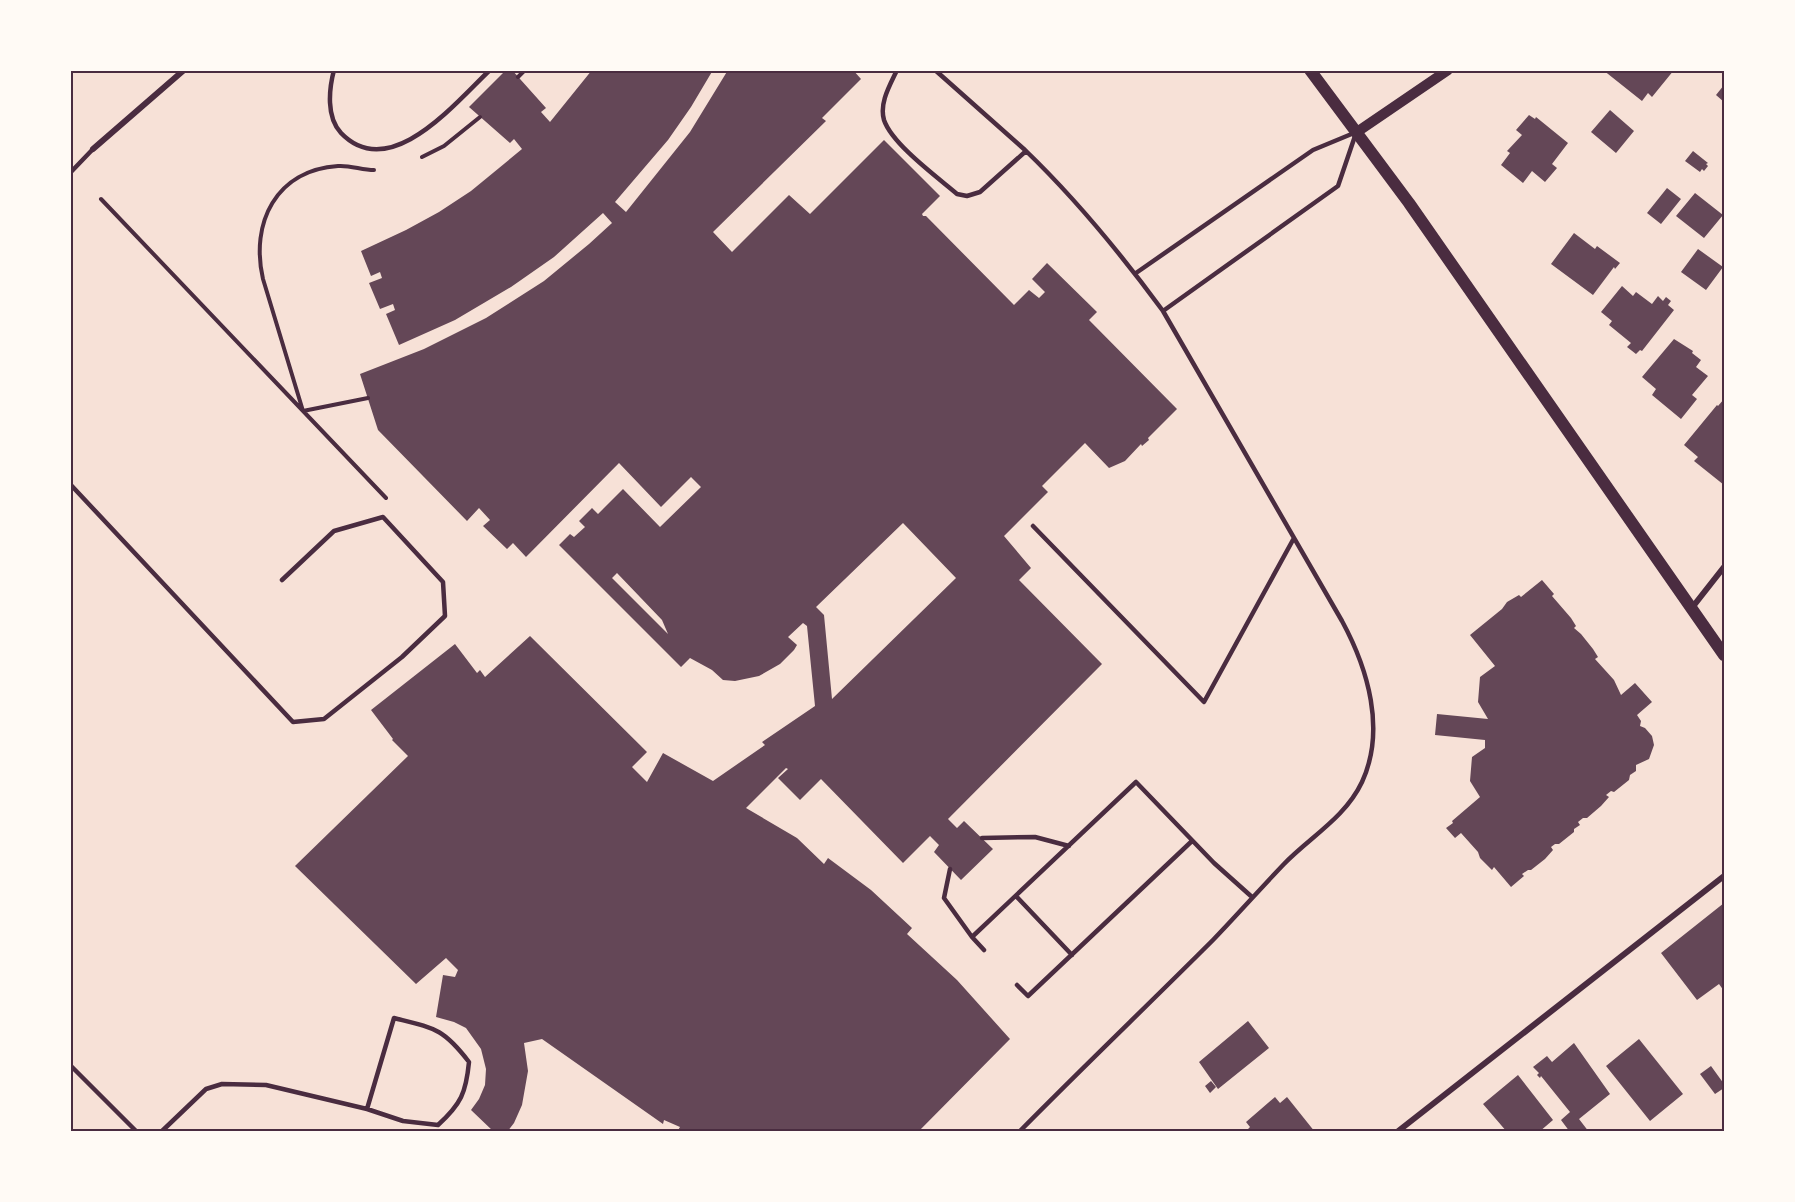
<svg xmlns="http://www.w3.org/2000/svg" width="1795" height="1202" font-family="'Varela Round',sans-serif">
<rect width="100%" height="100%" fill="#f7e1d7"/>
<path fill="#644757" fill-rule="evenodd" d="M 506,70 L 512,70 L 546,108 L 541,112 L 550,122 L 592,70 L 713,70 L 691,107 L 668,140 L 615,202 L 626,212 L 690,132 L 728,70 L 853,70 L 861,79 L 822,118 L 826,121 L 713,232 L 732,252 L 789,195 L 810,214 L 884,140 L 940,196 L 922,214 L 923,216 L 926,216 L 1014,305 L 1029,290 L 1039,298 L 1045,292 L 1032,279 L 1047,263 L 1097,312 L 1089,320 L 1177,409 L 1148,438 L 1149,440 L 1142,446 L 1141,444 L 1125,461 L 1109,468 L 1085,443 L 1042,486 L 1048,492 L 1004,536 L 1031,568 L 1019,580 L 1102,664 L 948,819 L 957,828 L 964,821 L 993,849 L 961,880 L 934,852 L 939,845 L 930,836 L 903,863 L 821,779 L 800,800 L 778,778 L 788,769 L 786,768 L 746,808 L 797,838 L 824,864 L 828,858 L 871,890 L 912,928 L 907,934 L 957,980 L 1010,1039 L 918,1132 L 677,1132 L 680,1127 L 664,1120 L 663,1124 L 542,1039 L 524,1043 L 528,1071 L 522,1105 L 514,1123 L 507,1132 L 494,1132 L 471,1110 L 479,1099 L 485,1085 L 486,1069 L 481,1049 L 466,1028 L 454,1022 L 436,1017 L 443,975 L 455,977 L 458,970 L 446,958 L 416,984 L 295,866 L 408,756 L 392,740 L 393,739 L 371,710 L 455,644 L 477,673 L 480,670 L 485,677 L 530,636 L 647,752 L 632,767 L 647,782 L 663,753 L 713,781 L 765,745 L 762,742 L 815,706 L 807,626 L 803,623 L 788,637 L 797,645 L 794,650 L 780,664 L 759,676 L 735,681 L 723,680 L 712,670 L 690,658 L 681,667 L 559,545 L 570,534 L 574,537 L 585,527 L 579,521 L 592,508 L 598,514 L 623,489 L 660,527 L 701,487 L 691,477 L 661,507 L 619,463 L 526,557 L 513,543 L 507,549 L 483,526 L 490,520 L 479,508 L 467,521 L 378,430 L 360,374 L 424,349 L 486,318 L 544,281 L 589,244 L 612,223 L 603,213 L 554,257 L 511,287 L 455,320 L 399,345 L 386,314 L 395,310 L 393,304 L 380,309 L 369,283 L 382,278 L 380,272 L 371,276 L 361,251 L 406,230 L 439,212 L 471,191 L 522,149 L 514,139 L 510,143 L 469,107 ZM 903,523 L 956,578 L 832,699 L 824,615 L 816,607 ZM 617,573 L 662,620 L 668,634 L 612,578 Z
M 1603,70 L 1674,70 L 1652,97 L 1648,93 L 1642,101 Z
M 1724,85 L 1724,102 L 1716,95 Z
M 1610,110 L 1634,131 L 1616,153 L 1591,132 Z
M 1529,115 L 1535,119 L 1536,117 L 1568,143 L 1552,164 L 1557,168 L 1545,182 L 1532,171 L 1523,183 L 1501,165 L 1510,153 L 1507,151 L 1522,135 L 1516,130 Z
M 1693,151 L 1708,163 L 1706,164 L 1708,166 L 1704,171 L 1702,169 L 1700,172 L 1685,161 Z
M 1667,188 L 1681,199 L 1661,224 L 1647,213 Z
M 1695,193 L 1723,215 L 1704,238 L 1676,216 Z
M 1574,233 L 1595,249 L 1597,246 L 1620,263 L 1615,269 L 1614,267 L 1593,295 L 1551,264 Z
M 1698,249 L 1723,267 L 1706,290 L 1681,272 Z
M 1622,286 L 1633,296 L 1636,292 L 1652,304 L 1658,296 L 1663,301 L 1666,297 L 1671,301 L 1668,305 L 1674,310 L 1642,351 L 1640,350 L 1636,354 L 1627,347 L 1631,343 L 1609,325 L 1612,321 L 1601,312 Z
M 1674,339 L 1693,351 L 1692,353 L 1701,360 L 1696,367 L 1708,376 L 1692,395 L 1697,399 L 1681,419 L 1652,395 L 1656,389 L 1642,377 Z
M 1724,399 L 1724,485 L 1694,461 L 1698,457 L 1684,445 L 1717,405 L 1718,406 Z
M 1542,580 L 1554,594 L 1552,596 L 1571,618 L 1576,626 L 1574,628 L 1581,634 L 1593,649 L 1598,657 L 1595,659 L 1614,680 L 1621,695 L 1635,683 L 1652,702 L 1637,715 L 1641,721 L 1640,726 L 1645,728 L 1652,736 L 1654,745 L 1649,759 L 1636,765 L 1636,771 L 1630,775 L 1629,780 L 1614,792 L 1611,791 L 1606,795 L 1609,797 L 1601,806 L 1587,818 L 1583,818 L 1578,822 L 1580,825 L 1574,829 L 1574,832 L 1559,844 L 1555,844 L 1551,847 L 1553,850 L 1545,859 L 1531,870 L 1528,870 L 1522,874 L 1524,876 L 1511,887 L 1494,867 L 1492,870 L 1480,858 L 1478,852 L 1461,833 L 1455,838 L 1446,828 L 1453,823 L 1452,821 L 1480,797 L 1470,781 L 1472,757 L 1485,748 L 1485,740 L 1435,735 L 1437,714 L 1488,719 L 1478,702 L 1480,677 L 1495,666 L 1470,635 L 1502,609 L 1507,602 L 1519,595 L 1521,597 Z
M 1724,903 L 1724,991 L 1719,984 L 1697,1000 L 1661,953 Z
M 1248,1021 L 1269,1048 L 1218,1089 L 1199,1062 Z
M 1639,1039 L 1683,1094 L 1650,1121 L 1606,1066 Z
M 1574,1043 L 1610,1094 L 1579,1119 L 1589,1132 L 1570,1132 L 1561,1120 L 1570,1112 L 1541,1076 L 1540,1078 L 1537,1075 L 1539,1073 L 1533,1067 L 1547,1056 L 1552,1062 Z
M 1711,1066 L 1724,1084 L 1724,1088 L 1715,1094 L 1700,1074 Z
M 1518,1075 L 1553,1120 L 1539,1132 L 1507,1132 L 1483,1104 Z
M 1211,1081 L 1216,1087 L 1210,1093 L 1205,1086 Z
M 1275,1097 L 1280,1103 L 1287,1097 L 1315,1132 L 1245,1132 L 1250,1127 L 1246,1122 Z"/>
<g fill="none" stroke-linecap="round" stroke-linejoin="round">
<path stroke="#4a2c40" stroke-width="4" d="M 518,77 L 525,70
M 422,157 L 444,146 L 480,117
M 101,199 L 386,498
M 368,398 L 303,411 L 263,279 C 250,223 276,170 338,166 C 350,165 362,170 374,170"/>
<path stroke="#4a2c40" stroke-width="4.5" d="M 334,70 C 329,89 326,117 341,133 C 390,184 456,102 490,70
M 897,70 C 890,85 879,103 884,120 C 892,144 937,177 957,194 L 967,196 L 980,192 L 1026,151
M 935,70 C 965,97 995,123 1025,150 C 1076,199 1121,254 1163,311 L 1342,621 C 1368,669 1386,730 1362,782 C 1345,818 1310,837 1284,864 C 1260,889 1237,915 1213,940 C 1149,1004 1083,1067 1019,1132
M 70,173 L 93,149
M 1136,273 L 1313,150 L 1354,133
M 1163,311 L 1338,186 L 1355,136
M 70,484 L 293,722 L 324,719 L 402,657 L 445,616 L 443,582 L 383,517 L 334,531 L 282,580
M 1033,526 L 1204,702 L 1294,538
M 982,838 L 1035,837 L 1069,846
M 950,869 L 944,898 L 972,937
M 1016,896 L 1072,955
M 984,950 L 972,937 L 1136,782 L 1214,863 L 1252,897
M 1017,985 L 1028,996 L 1192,841
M 70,1065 L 137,1132
M 161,1132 L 206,1089 L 222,1084 L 266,1085 L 367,1109 L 403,1121 L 438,1125 C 461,1104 466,1093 469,1062 C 443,1028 434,1028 394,1018 L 367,1109"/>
<path stroke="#4a2c40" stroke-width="6" d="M 93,149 L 184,70
M 1691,609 L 1724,567
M 1397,1132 L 1724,876"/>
<path stroke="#4a2c40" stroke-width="10" d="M 1357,132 L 1448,70"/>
<path stroke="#4a2c40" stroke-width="12" d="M 1310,70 L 1409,203 L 1724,655"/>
</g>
<rect width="1795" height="1202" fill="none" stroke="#fffaf5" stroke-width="144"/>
<rect x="72" y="72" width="1651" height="1058" fill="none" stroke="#4a2c40" stroke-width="2"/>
</svg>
